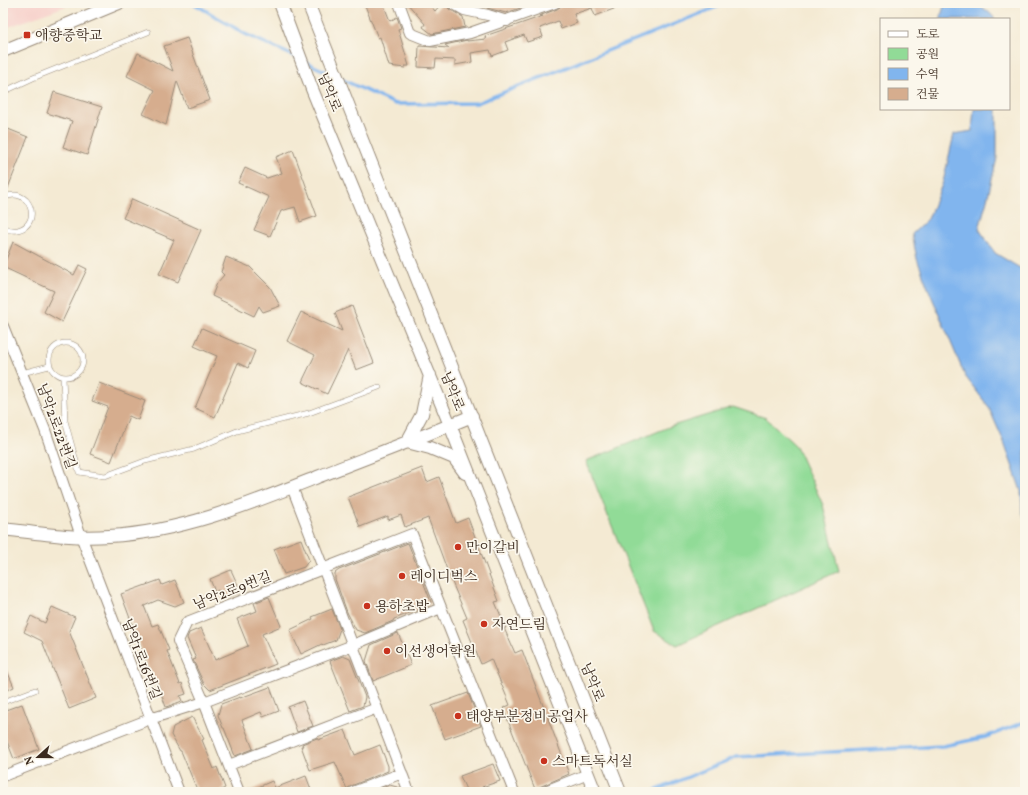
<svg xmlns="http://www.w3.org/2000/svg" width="1028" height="795" font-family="Vollkorn,'Noto Serif KR',serif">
<rect width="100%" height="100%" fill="#fbf7ec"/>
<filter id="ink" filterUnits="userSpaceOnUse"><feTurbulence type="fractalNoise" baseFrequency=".025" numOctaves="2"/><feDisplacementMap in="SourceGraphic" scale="8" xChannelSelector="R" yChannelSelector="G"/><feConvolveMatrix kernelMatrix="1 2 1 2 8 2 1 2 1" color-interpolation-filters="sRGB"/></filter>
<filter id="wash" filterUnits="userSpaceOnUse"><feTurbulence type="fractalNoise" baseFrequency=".012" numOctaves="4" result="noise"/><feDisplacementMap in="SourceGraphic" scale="16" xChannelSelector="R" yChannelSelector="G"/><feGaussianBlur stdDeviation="0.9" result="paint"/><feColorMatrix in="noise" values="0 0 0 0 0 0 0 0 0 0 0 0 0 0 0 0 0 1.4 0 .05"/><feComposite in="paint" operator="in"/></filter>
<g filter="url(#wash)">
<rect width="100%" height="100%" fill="#f4ead3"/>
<path fill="#f7d0ca" d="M 3,3 L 74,3 L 3,29 Z"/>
<path fill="#91db97" stroke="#66825a" d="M 733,407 L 766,418 L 796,446 L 823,505 L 839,571 L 677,645 L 654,631 L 586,461 L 669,427 Z"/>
<path fill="#81b5ee" stroke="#5e7086" d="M 945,3 C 967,3 980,0 995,19 L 940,19 Z
M 974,109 L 997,109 L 997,158 L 988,196 L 979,229 L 995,253 L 1025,271 L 1025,519 L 1022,513 L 1021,491 L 1004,442 L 988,406 L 965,376 L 928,288 L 917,259 L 912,234 L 928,219 L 943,182 L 954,134 L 972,131 Z"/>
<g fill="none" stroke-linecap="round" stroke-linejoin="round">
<path stroke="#81b5ee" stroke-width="3.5" d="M 193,3 L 245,34 L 298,58
M 305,62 L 334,75
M 341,79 L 395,104 L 477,103 L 727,3
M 652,792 L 736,757 L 943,746 L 986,737 L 1025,722"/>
</g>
<g id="blocks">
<path fill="#d6ad8e" d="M 364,3 L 383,3 L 390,21 L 397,17 L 401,28 L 398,29 L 409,66 L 405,66 L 405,68 L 389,66 L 380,37 L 378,38 Z
M 407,3 L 428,3 L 435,11 L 442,3 L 446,3 L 449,9 L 463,17 L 465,27 L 432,34 L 423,27 L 425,24 Z
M 487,3 L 535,3 L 506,13 L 487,8 Z
M 561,3 L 627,3 L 627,4 L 595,16 L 592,8 L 574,14 L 577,23 L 561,29 L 558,21 L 540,28 L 543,37 L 527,42 L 524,35 L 505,42 L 508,50 L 492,56 L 490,50 L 471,53 L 472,62 L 455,65 L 455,60 L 436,59 L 435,68 L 418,67 L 419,46 L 449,48 L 445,45 L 467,40 L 467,41 L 486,39 L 485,36 L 543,16 L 539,16 L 557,9 L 560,7 Z
M 187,38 L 210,100 L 187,108 L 177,81 L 166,125 L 143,114 L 155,90 L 127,76 L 138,53 L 173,71 L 164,46 Z
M 54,92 L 102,107 L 87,155 L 63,147 L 72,121 L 47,113 Z
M 3,127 L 28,137 L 6,193 L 3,194 Z
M 293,150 L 317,216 L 300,222 L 295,207 L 281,211 L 270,236 L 254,230 L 269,197 L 238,183 L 245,168 L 267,178 L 282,173 L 276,157 Z
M 132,199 L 201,230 L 178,282 L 159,274 L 174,240 L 123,218 Z
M 13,242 L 74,275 L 79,265 L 87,269 L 62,322 L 44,312 L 54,291 L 3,267 Z
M 226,257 L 250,267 L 270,287 L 280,306 L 263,312 L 259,306 L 254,316 L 212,296 L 217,283 L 224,275 L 221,272 Z
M 352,306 L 374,363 L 356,370 L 348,350 L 327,394 L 302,382 L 315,355 L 287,341 L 301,312 L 342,331 L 335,313 Z
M 202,328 L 255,351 L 248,368 L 238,363 L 215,417 L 195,408 L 217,356 L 194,346 Z
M 99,383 L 145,401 L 138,420 L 129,416 L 111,462 L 90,454 L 108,407 L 92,401 Z
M 422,468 L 427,482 L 439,477 L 456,523 L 468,518 L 499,601 L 495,602 L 506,628 L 504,628 L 515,653 L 522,650 L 569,774 L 535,789 L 503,708 L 510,705 L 491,659 L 481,664 L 463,620 L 467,618 L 449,575 L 428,518 L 405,527 L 401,515 L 388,520 L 388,516 L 360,527 L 348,497 Z
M 301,539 L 309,560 L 304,567 L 284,574 L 274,549 Z
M 408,543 L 431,602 L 428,606 L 394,619 L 393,621 L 365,633 L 356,630 L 347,612 L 335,579 L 335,573 L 339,570 Z
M 231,570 L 241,592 L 222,599 L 218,590 L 215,592 L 210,579 Z
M 160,580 L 162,585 L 175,580 L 184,602 L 175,606 L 158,600 L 144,606 L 152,626 L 158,624 L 169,650 L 167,651 L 180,684 L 182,683 L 186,694 L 180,696 L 182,701 L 166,707 L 157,682 L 154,683 L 121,594 Z
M 269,597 L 281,626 L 262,634 L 276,664 L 210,690 L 204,684 L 193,660 L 196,659 L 187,638 L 189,633 L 201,628 L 215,660 L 248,646 L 237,619 L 257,611 L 254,603 Z
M 52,607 L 75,617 L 69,631 L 96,698 L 69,709 L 42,641 L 24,632 L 31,616 L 45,623 Z
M 332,609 L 340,629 L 336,640 L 323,645 L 322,644 L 301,654 L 290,630 L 313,619 L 312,617 Z
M 398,633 L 411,665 L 373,681 L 366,661 L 371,645 Z
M 343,656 L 350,659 L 365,697 L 363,706 L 350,711 L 330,661 Z
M 3,661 L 14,687 L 3,692 Z
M 270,687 L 279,711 L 263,717 L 261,712 L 242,720 L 253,749 L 235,756 L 224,728 L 223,728 L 218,715 L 221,704 L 240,697 L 240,698 Z
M 468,693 L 481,726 L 445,739 L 432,706 Z
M 303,701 L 313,726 L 297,732 L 288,707 Z
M 22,704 L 39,749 L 14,759 L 3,731 L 3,711 Z
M 192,717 L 204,739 L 202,740 L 214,769 L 217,767 L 225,788 L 221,790 L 222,792 L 198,792 L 181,751 L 180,751 L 171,735 L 173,727 Z
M 345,730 L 355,755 L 380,745 L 388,766 L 388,771 L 351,786 L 347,789 L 335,762 L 310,770 L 301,746 L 303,746 L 302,744 L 317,738 L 318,740 Z
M 493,764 L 500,781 L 482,787 L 484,792 L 467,792 L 460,776 Z
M 306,776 L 312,792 L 247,792 L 272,781 L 275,788 Z
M 390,785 L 400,788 L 402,792 L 377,792 L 376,790 Z"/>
</g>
</g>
<g filter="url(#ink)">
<use href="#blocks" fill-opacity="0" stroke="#988a78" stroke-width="1"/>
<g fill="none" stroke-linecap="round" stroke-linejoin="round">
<defs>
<path id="service" d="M 3,92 L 33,78 L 148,32
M 3,198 C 30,184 43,224 18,230 C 12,231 8,230 3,227
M49 360a17 17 0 1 1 34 0a17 17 0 1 1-34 0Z
M 22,373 L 49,366
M 63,378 L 65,421 L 79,472 L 105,476 L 145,461 L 194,449 L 237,431 L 309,413 L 379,387
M 3,702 L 35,690"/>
<path id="minor" d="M 399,3 L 410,33 L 430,41 L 470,33 L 555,3
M 452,3 L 464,10 L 488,15 L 507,21
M 3,326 L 45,430 L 81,536 L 179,792
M 292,487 L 409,792
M 229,765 L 377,708
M 3,776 L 150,719 L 204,702 L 353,645 L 441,608
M 239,792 L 204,702 L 178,641 L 187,622 L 412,534 L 514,792
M 353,792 L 402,773
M 543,792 L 588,774"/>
<path id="tertiary" d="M 280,3 L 312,89 L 450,425 L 595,792
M 308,3 L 620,792
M 3,51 L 119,3
M 430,375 L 422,414 L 407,442 L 430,448 L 454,458 L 465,473
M 3,529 C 38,533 74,539 109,536 C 183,532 252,503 320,476 C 371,456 422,437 472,416"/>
</defs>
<use href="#service" stroke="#988a78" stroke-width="6"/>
<use href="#minor" stroke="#988a78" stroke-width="12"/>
<use href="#tertiary" stroke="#988a78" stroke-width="14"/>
<use href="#service" stroke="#fff" stroke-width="5"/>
<use href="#minor" stroke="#fff" stroke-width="10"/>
<use href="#tertiary" stroke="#fff" stroke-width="12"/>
</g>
</g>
<g fill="#c8321e" stroke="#fbf7ec" stroke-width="1.5">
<rect x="23" y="31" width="8" height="8" rx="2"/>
<circle cx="458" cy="547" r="4"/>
<circle cx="402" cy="576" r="4"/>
<circle cx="367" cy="606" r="4"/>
<circle cx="484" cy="624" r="4"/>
<circle cx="387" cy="651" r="4"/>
<circle cx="458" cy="716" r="4"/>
<circle cx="544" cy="761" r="4"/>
</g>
<g text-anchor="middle" stroke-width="3.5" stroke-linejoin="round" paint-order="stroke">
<g font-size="14" fill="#3b2a1e" stroke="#fbf7ec" text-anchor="start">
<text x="35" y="40">애향중학교</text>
<text x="466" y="552">만이갈비</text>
<text x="410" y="581">레이디벅스</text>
<text x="375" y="611">용하초밥</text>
<text x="492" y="629">자연드림</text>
<text x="395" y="656">이선생어학원</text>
<text x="466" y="721">태양부분정비공업사</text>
<text x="552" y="766">스마트독서실</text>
</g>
<g font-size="14" fill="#3b2a1e" stroke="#fbf7ec">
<text transform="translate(330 92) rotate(68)" y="5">남악로</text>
<text transform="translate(453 391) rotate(68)" y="5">남악로</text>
<text transform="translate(57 426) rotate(70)" y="5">남악2로22번길</text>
<text transform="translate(232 590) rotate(-21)" y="5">남악2로9번길</text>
<text transform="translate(142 659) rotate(69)" y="5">남악1로16번길</text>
<text transform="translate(593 682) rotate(68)" y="5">남악로</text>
</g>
</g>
<rect width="1028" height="795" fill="none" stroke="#fbf7ec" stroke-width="16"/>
<rect x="880" y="18" width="130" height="92" fill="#fbf7ec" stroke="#aea59a"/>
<rect x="888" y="31" width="20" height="6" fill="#ffffff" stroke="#aea59a"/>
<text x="916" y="38" font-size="12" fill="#3b2a1e">도로</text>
<rect x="888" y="48" width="20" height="12" fill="#91db97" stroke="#aea59a"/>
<text x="916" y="58" font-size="12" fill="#3b2a1e">공원</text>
<rect x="888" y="68" width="20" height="12" fill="#81b5ee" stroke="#aea59a"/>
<text x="916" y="78" font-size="12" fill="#3b2a1e">수역</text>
<rect x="888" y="88" width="20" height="12" fill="#d6ad8e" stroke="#aea59a"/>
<text x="916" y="98" font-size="12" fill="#3b2a1e">건물</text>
<g transform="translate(38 757) rotate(249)" stroke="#fbf7ec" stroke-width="3" paint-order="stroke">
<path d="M0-3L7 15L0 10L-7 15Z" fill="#3b2a1e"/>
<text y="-6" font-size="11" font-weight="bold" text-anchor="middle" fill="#3b2a1e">N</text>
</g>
</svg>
